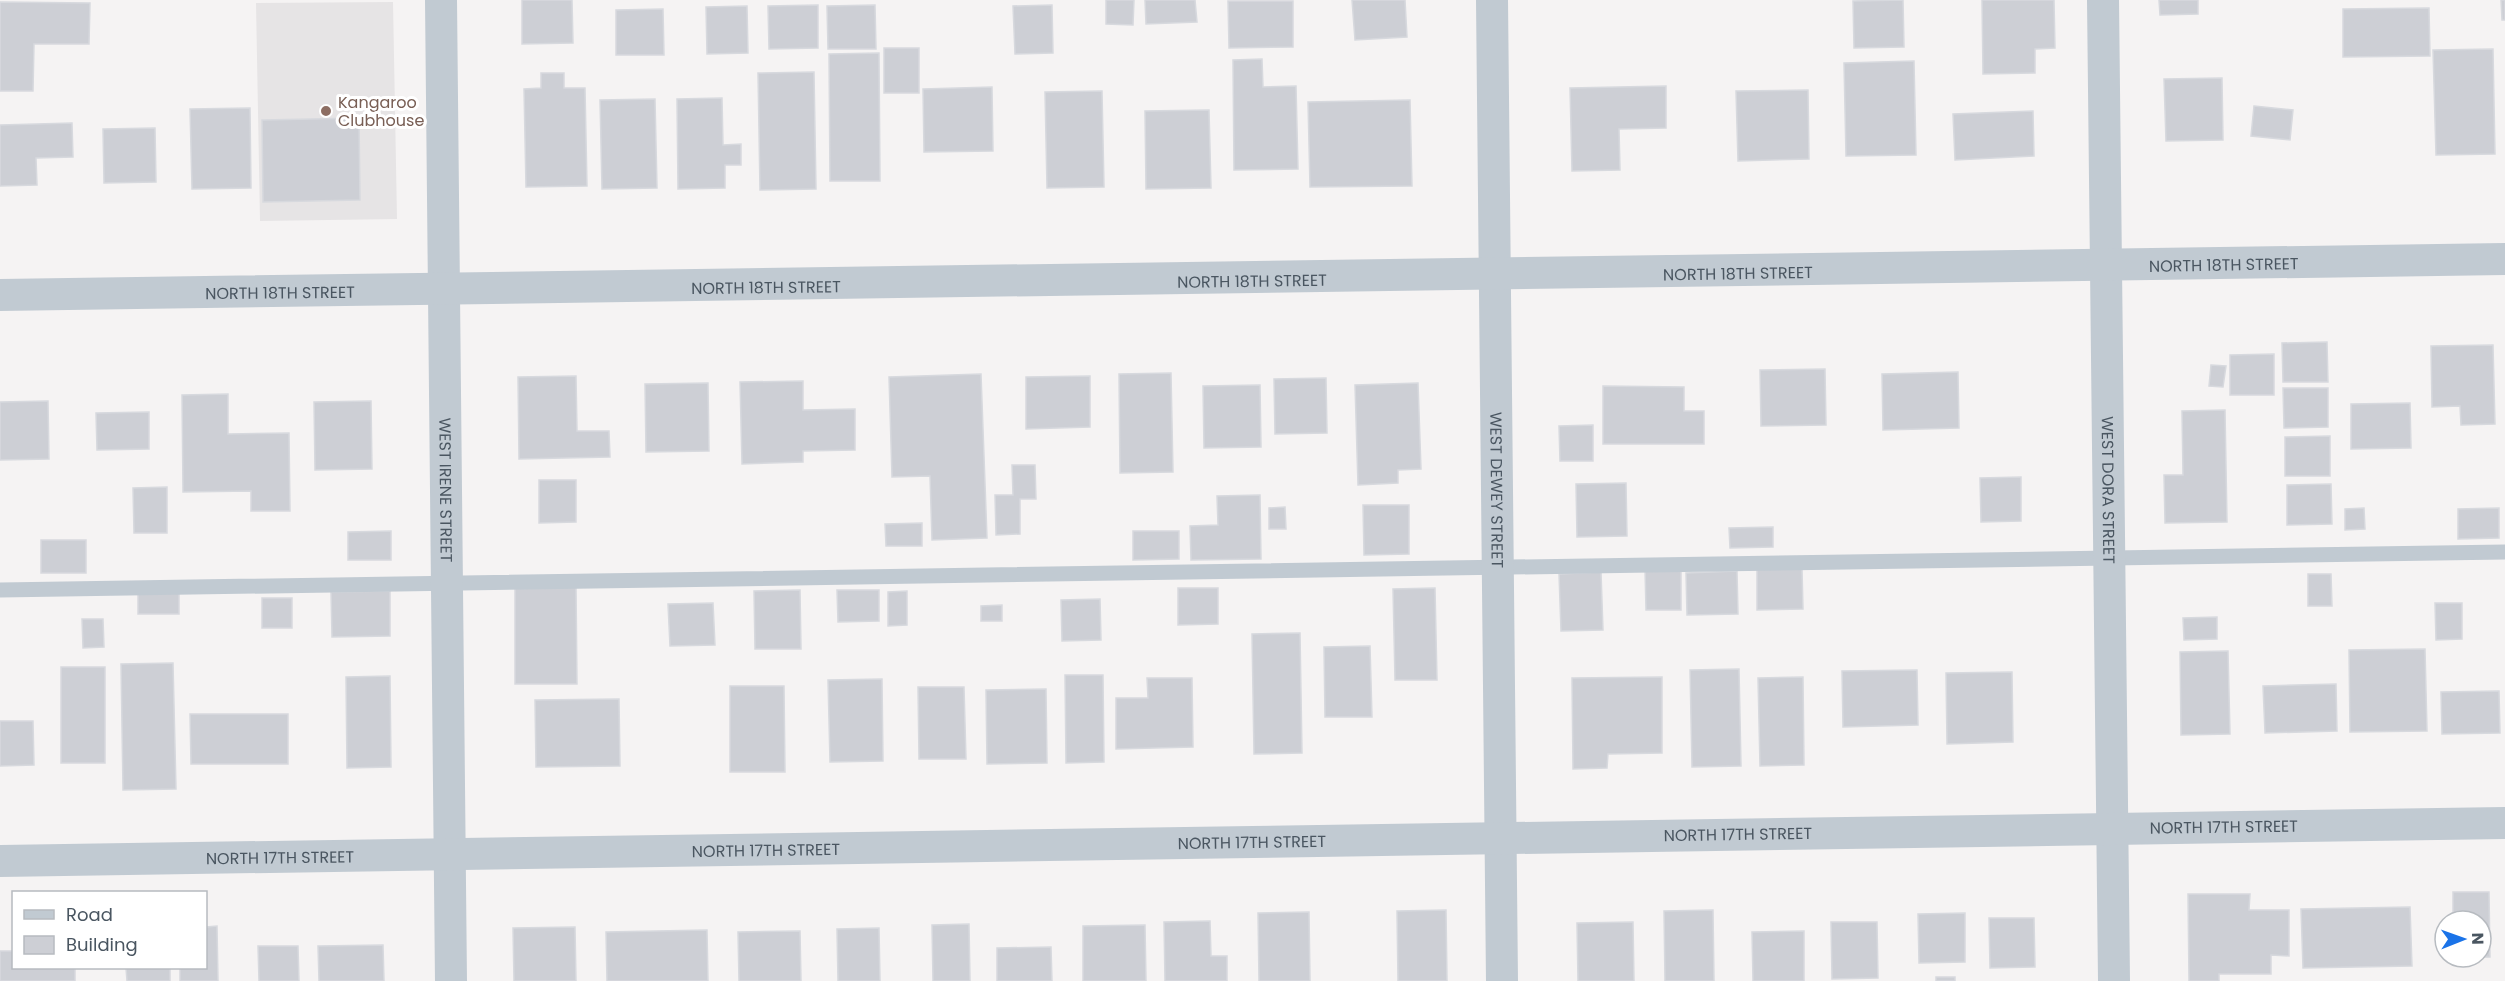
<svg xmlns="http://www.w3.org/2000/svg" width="2505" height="981" font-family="Poppins,sans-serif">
<rect width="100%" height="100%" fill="#f5f3f3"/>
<path fill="#e6e4e5" d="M 393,2 L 397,219 L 260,221 L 256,3 Z"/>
<path fill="#cdcfd5" stroke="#d7d9de" stroke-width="1.5" d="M 522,0 L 572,0 L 573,43 L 522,44 Z
M 1106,0 L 1134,0 L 1133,25 L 1106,24 Z
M 1145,0 L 1195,0 L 1197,22 L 1146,24 Z
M 1352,0 L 1405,0 L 1407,37 L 1355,40 Z
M 1903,0 L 1904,47 L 1854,48 L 1853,1 Z
M 1982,0 L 2054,0 L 2055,48 L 2035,49 L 2035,73 L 1983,74 Z
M 2159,0 L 2198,0 L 2198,14 L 2160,15 Z
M 2501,0 L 2505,0 L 2505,20 L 2502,20 Z
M 1228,1 L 1293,1 L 1293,47 L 1229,48 Z
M 0,2 L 90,3 L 89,44 L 34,44 L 33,91 L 0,91 Z
M 818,5 L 818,48 L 769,49 L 768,6 Z
M 875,5 L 876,49 L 828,49 L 827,6 Z
M 1052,5 L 1053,53 L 1015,54 L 1013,6 Z
M 747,6 L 748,53 L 707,54 L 706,7 Z
M 2429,8 L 2430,56 L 2343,57 L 2343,9 Z
M 663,9 L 664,55 L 616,55 L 616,10 Z
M 884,48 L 919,48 L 919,93 L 884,93 Z
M 2493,49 L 2495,154 L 2436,155 L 2433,50 Z
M 879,53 L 880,181 L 830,181 L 829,54 Z
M 1262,59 L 1263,87 L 1296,86 L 1298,169 L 1234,170 L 1233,60 Z
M 1914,61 L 1916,155 L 1846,156 L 1844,63 Z
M 814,72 L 816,189 L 760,190 L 758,73 Z
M 541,73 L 564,73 L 564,88 L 585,88 L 587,186 L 526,187 L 524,89 L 541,88 Z
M 2222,78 L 2223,140 L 2166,141 L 2164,79 Z
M 1666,86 L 1666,128 L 1619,129 L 1620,170 L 1572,171 L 1570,88 Z
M 992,87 L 993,151 L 924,152 L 923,89 Z
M 1808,90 L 1809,159 L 1738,161 L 1736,91 Z
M 1102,91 L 1104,187 L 1047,188 L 1045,92 Z
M 722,98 L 723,145 L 741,144 L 741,165 L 725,165 L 725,188 L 678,189 L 677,99 Z
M 655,99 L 657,188 L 602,189 L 600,100 Z
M 1410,100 L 1412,186 L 1310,187 L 1308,102 Z
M 2254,106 L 2293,110 L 2290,140 L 2251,136 Z
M 250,108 L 251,188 L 192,189 L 190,109 Z
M 1209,110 L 1211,188 L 1146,189 L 1145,111 Z
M 2033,111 L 2034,156 L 1955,160 L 1953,114 Z
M 359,118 L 360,200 L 263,202 L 262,120 Z
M 72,123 L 73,157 L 36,158 L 37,185 L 0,186 L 0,125 Z
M 155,128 L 156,182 L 104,183 L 103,129 Z
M 2327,342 L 2328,382 L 2283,382 L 2282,343 Z
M 2493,345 L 2495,424 L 2461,425 L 2460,406 L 2432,407 L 2431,346 Z
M 2274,354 L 2274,395 L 2230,395 L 2230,355 Z
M 2211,365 L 2226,366 L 2223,387 L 2209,386 Z
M 1825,369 L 1826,425 L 1761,426 L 1760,370 Z
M 1958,372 L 1959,428 L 1883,430 L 1882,374 Z
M 1171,373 L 1173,472 L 1120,473 L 1119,374 Z
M 981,374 L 987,538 L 932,540 L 930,476 L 892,477 L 889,377 Z
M 576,376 L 577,431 L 609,431 L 610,457 L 519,459 L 518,377 Z
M 1090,376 L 1090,427 L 1026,429 L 1026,377 Z
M 1326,378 L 1327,433 L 1275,434 L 1274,379 Z
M 803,381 L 803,410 L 855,409 L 855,450 L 803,451 L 803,462 L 742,464 L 740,382 Z
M 708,383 L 709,451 L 646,452 L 645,384 Z
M 1418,383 L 1421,469 L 1398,470 L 1398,483 L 1358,485 L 1355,385 Z
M 1260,385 L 1261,447 L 1204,448 L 1203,386 Z
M 1603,386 L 1684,387 L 1684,411 L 1704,411 L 1704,444 L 1603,444 Z
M 2283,388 L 2328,388 L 2328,427 L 2284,428 Z
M 228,394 L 228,434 L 289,433 L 290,511 L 251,511 L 251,491 L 183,492 L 182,395 Z
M 48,401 L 49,459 L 0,460 L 0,402 Z
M 371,401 L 372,469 L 315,470 L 314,402 Z
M 2410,403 L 2411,448 L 2351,449 L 2351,404 Z
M 2225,410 L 2227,522 L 2165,523 L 2164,475 L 2183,475 L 2182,411 Z
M 149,412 L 149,449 L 97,450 L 96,413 Z
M 1593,425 L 1593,461 L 1560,461 L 1559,426 Z
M 2330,436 L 2330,476 L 2285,476 L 2285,437 Z
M 1012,465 L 1035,465 L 1036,499 L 1020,499 L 1020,534 L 996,535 L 995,495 L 1013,495 Z
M 2021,477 L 2021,521 L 1981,522 L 1980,478 Z
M 539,480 L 576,480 L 576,522 L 539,523 Z
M 1626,483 L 1627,536 L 1577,537 L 1576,484 Z
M 2331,484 L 2332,524 L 2287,525 L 2287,485 Z
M 167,487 L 167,533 L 134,533 L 133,488 Z
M 1260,495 L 1261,559 L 1191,560 L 1190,526 L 1218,525 L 1217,496 Z
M 1363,505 L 1409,505 L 1409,554 L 1364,555 Z
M 1285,507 L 1286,529 L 1269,529 L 1269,508 Z
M 2364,508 L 2365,529 L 2345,530 L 2345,509 Z
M 2499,508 L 2499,538 L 2458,539 L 2458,509 Z
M 922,523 L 922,546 L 886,546 L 885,524 Z
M 1773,527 L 1773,547 L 1730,548 L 1729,528 Z
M 391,531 L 391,560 L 348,560 L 348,532 Z
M 1133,531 L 1179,531 L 1179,559 L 1133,560 Z
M 41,540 L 86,540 L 86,573 L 41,573 Z
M 1645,569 L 1681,569 L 1681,610 L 1646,610 Z
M 1757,569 L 1802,569 L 1803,609 L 1757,610 Z
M 1737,571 L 1738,614 L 1687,615 L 1686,573 Z
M 1601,572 L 1603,630 L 1561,631 L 1559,574 Z
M 2308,574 L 2331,574 L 2332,606 L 2308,606 Z
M 515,586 L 576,586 L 577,684 L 515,684 Z
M 1178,588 L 1218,588 L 1218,624 L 1178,625 Z
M 1435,588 L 1437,680 L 1395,680 L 1393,589 Z
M 800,590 L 801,649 L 755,649 L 754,591 Z
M 837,590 L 879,590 L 879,621 L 838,622 Z
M 179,591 L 179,614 L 138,614 L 138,592 Z
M 390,591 L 390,636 L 332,637 L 331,592 Z
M 907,591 L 907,625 L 888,626 L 888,592 Z
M 262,598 L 292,598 L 292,628 L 262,628 Z
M 1100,599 L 1101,640 L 1062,641 L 1061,600 Z
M 713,603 L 715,645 L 670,646 L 668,604 Z
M 2435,603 L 2462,603 L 2462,639 L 2436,640 Z
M 1002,605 L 1002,621 L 981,621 L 981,606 Z
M 2217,617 L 2217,639 L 2184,640 L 2183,618 Z
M 82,619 L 103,619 L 104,647 L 83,648 Z
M 1300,633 L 1302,753 L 1254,754 L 1252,634 Z
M 1370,646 L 1372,717 L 1325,717 L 1324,647 Z
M 2425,649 L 2427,731 L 2350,732 L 2349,650 Z
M 2228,651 L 2230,734 L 2181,735 L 2180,652 Z
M 173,663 L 176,789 L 123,790 L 121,664 Z
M 61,667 L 105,667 L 105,763 L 61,763 Z
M 1739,669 L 1741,766 L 1692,767 L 1690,670 Z
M 1917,670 L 1918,725 L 1843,727 L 1842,671 Z
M 2012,672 L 2013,742 L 1947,744 L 1946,673 Z
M 1065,675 L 1103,675 L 1104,762 L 1066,763 Z
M 390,676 L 391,767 L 347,768 L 346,677 Z
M 1662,677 L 1662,753 L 1608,754 L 1607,768 L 1573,769 L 1572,678 Z
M 1803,677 L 1804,765 L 1760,766 L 1758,678 Z
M 1147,678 L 1192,678 L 1193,747 L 1116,749 L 1116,698 L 1148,698 Z
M 882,679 L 883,761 L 830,762 L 828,680 Z
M 2336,684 L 2337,731 L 2265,733 L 2263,686 Z
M 730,686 L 784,686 L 785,772 L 730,772 Z
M 918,687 L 964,687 L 966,759 L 919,759 Z
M 1046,689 L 1047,763 L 987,764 L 986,690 Z
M 2499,691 L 2500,733 L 2442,734 L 2441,692 Z
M 619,699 L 620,766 L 536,767 L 535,700 Z
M 190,714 L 288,714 L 288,764 L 191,764 Z
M 0,721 L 33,721 L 34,765 L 0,766 Z
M 2453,892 L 2489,892 L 2490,957 L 2453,958 L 2481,957 L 2481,921 L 2453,921 Z
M 2188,894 L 2250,894 L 2249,910 L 2289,910 L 2289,956 L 2271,955 L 2271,974 L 2219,974 L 2219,981 L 2189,981 Z
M 2410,907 L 2412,966 L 2303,968 L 2301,909 Z
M 1446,910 L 1447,981 L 1398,981 L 1397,911 Z
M 1713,910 L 1714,981 L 1665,981 L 1664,911 Z
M 1309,912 L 1310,981 L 1259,981 L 1258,913 Z
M 1965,913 L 1965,962 L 1919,963 L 1918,914 Z
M 1989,918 L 2034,918 L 2035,967 L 1990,968 Z
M 1210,921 L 1211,956 L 1227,956 L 1227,981 L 1165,981 L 1164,922 Z
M 1633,922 L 1634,981 L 1578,981 L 1577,923 Z
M 1831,922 L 1877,922 L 1878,978 L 1832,979 Z
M 969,924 L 970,981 L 933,981 L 932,925 Z
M 1145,925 L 1146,981 L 1083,981 L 1083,926 Z
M 217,926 L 218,981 L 180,981 L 180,968 L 206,968 L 206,927 Z
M 575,927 L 576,981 L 514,981 L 513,928 Z
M 879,928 L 880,981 L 838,981 L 837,929 Z
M 707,930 L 708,981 L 607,981 L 606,932 Z
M 800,931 L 801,981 L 739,981 L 738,932 Z
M 1804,931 L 1804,981 L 1753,981 L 1752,932 Z
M 383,945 L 384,981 L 319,981 L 318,946 Z
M 258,946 L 298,946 L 299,981 L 259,981 Z
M 1051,947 L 1052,981 L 997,981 L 997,948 Z
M 0,951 L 14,951 L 14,968 L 75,968 L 75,981 L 0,981 Z
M 126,968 L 170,968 L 170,981 L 127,981 Z
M 1936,977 L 1955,977 L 1955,981 L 1936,981 Z"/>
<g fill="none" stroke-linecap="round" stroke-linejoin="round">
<path stroke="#c1cad2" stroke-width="15" d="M 0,590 L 2505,552"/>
<g stroke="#c1cad2" stroke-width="32">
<path id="s1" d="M 441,0 L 451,981"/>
<path id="s2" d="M 1492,0 L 1502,981"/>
<path id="s3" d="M 2103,0 L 2114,981"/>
<path id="s4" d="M 0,295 C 835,288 1670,276 2505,259"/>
<path id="s5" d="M 0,861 C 835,851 1670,833 2505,823"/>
</g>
</g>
<circle fill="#8d6e63" stroke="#fff" stroke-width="2" cx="326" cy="111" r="6"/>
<g text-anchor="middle" stroke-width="6" stroke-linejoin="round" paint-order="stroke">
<g font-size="16" fill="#785e54" stroke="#fff" text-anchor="start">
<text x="338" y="108">Kangaroo<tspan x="338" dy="18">Clubhouse</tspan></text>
</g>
<g font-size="16" fill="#4a5661" stroke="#fff">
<text dy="6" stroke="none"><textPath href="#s4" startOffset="2224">NORTH 18TH STREET</textPath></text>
<text dy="6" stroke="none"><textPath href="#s4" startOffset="1738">NORTH 18TH STREET</textPath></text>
<text dy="6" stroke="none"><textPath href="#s4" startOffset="1252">NORTH 18TH STREET</textPath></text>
<text dy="6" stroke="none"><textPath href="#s4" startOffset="766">NORTH 18TH STREET</textPath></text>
<text dy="6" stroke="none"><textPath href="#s4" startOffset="280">NORTH 18TH STREET</textPath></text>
<text dy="6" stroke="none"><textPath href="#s3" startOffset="490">WEST DORA STREET</textPath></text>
<text dy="6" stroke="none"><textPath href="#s1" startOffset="490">WEST IRENE STREET</textPath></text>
<text dy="6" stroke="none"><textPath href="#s2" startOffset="490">WEST DEWEY STREET</textPath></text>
<text dy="6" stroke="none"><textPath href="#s5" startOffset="2224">NORTH 17TH STREET</textPath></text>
<text dy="6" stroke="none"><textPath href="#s5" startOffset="1738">NORTH 17TH STREET</textPath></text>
<text dy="6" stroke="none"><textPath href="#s5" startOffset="1252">NORTH 17TH STREET</textPath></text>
<text dy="6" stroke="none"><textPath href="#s5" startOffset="766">NORTH 17TH STREET</textPath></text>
<text dy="6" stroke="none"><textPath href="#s5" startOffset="280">NORTH 17TH STREET</textPath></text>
</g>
</g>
<rect x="12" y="891" width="195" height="78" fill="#ffffff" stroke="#b7bbc0" stroke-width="1.5"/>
<rect x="24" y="910" width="30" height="9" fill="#c1cad2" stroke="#b7bbc0" stroke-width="1.5"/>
<text x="66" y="921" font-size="18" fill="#4a5661">Road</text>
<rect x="24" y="936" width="30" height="18" fill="#cdcfd5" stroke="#b7bbc0" stroke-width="1.5"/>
<text x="66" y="951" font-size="18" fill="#4a5661">Building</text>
<g transform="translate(2463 939) rotate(89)"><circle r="28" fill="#ffffff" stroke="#b7bbc0" stroke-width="1.5"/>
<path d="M0-4.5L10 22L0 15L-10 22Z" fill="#1a73e8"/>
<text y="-9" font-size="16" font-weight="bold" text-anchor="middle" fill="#4a5661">N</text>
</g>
</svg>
